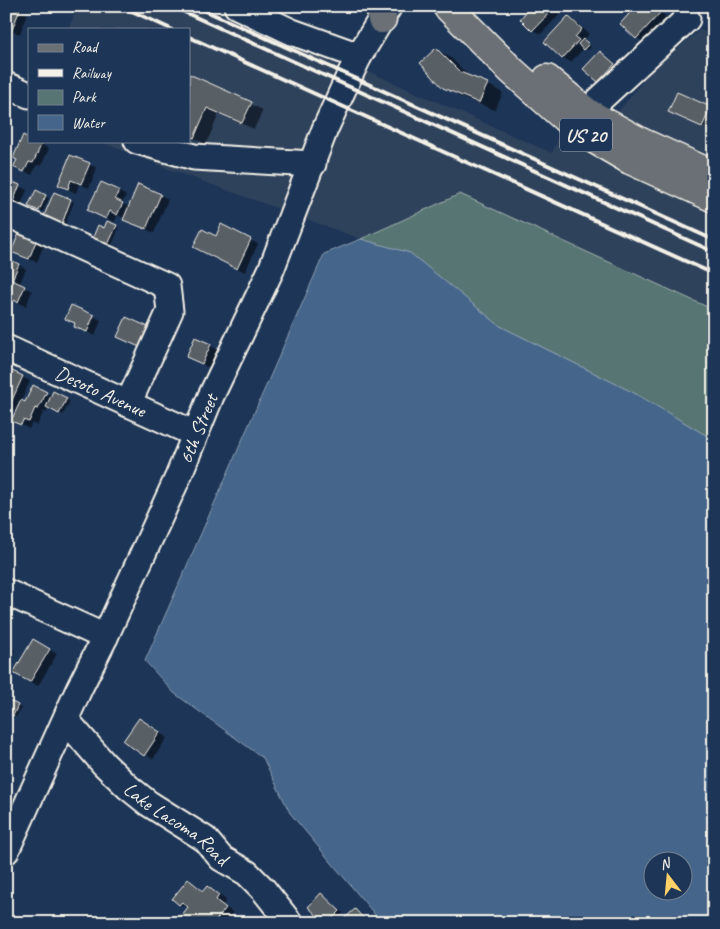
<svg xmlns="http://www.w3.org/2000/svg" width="720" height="929" font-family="Caveat,sans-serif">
<rect width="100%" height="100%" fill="#1d3557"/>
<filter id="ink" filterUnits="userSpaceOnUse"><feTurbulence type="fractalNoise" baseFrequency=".02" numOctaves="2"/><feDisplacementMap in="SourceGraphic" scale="10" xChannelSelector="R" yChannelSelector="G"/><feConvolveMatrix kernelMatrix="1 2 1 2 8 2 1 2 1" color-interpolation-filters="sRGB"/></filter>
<g filter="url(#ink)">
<path fill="#2f425b" d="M 72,6 L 221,6 L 552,153 L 560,134 L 590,153 L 714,213 L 714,310 L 460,194 L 361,239 L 169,169 L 99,141 L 189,141 L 189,29 L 68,29 L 77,9 Z
M 700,30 L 714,35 L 714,163 L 614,117 L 653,69 Z"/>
<path fill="#567573" stroke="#a5b3ae" d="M 460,194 L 714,310 L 714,440 L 636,394 L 500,326 L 410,253 L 361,239 Z"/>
<path fill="#45658a" stroke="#8b9db0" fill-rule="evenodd" d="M 361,239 L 410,253 L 500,326 L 636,394 L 714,440 L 714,923 L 382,923 L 290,813 L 263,758 L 174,693 L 145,661 L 324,254 ZM 652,862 L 682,862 L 682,892 L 652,892 Z"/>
<path fill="#0007" d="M 6,6 L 20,10 L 27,14 L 20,34 L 6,29 Z
M 533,6 L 564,6 L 569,10 L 567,13 L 563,11 L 541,34 L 533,30 Z
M 638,6 L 654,6 L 667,18 L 645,42 L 637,38 Z
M 568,17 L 576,22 L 589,34 L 583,41 L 591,47 L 588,50 L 584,48 L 571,62 L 563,58 Z
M 436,49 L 451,58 L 470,77 L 487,84 L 503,93 L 495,110 L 460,97 L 444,87 Z
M 600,53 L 608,57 L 621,69 L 606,86 L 598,81 Z
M 189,75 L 263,110 L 254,129 L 219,114 L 206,144 L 189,136 Z
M 710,108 L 714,110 L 714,122 L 710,130 L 670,112 Z
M 29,141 L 41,144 L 49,149 L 41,166 L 37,165 L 32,175 L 23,171 Z
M 89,164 L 97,168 L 89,188 L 79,184 L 76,193 L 59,185 Z
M 19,186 L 27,190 L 20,207 L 6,201 Z
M 118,191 L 126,196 L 122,203 L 130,208 L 160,195 L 168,199 L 154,233 L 118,215 L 114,222 L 96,213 Z
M 37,192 L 49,198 L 43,212 L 33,208 Z
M 54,194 L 74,202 L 65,225 L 48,219 Z
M 116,226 L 119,228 L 110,250 L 92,241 L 105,230 Z
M 222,226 L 258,244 L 245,272 L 202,251 L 216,237 Z
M 22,231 L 45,242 L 37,262 L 20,256 Z
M 6,236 L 11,238 L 10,242 L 6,241 Z
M 19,265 L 26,269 L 19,285 L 32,291 L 26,306 L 6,297 L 6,270 Z
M 93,316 L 101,320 L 95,336 L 75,326 L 76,323 Z
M 210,345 L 218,350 L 210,368 L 195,361 Z
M 22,377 L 30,381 L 21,401 L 26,403 L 46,393 L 52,396 L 54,393 L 70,401 L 63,415 L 49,407 L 46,413 L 44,411 L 37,426 L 32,423 L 29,429 L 13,420 L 17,412 L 6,408 Z
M 6,639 L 12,643 L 10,647 L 15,650 L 8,665 L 6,664 Z
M 33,640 L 57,654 L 38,686 L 15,672 Z
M 6,700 L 21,708 L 16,717 L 6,711 Z
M 147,724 L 167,738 L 153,759 L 145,754 Z
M 188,880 L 204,891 L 208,887 L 226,900 L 223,905 L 233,913 L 228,920 L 233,923 L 177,923 L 189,909 L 180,904 Z
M 321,894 L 343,913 L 334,923 L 326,923 Z
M 355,910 L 363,915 L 370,923 L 341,923 Z"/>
<path fill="#595f65" stroke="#f4f1e8" d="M 6,6 L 14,6 L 20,9 L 12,30 L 6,28 Z
M 531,6 L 561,6 L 558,9 L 555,7 L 532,31 L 520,19 Z
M 636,6 L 653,6 L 660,13 L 636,39 L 620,24 Z
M 568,16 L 582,29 L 575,37 L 579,40 L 562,59 L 544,42 Z
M 583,39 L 589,44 L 583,50 L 578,44 Z
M 436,48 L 460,72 L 488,83 L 479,103 L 443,88 L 420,63 Z
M 600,51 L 615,64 L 598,82 L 583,69 Z
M 189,74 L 252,102 L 242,123 L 207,108 L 194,138 L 189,136 Z
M 677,92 L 711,107 L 702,127 L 668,112 Z
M 23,135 L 29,138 L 29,141 L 37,141 L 42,143 L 33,163 L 29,162 L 24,172 L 13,167 L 17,160 L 13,158 Z
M 70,155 L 90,163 L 81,184 L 71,180 L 68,189 L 58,185 Z
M 6,179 L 20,185 L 12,204 L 6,201 Z
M 101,182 L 119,190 L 115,199 L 123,203 L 117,215 L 110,211 L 106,219 L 87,210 Z
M 138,184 L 161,194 L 146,229 L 123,220 Z
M 36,190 L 46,195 L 39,211 L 28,206 Z
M 54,192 L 71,199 L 62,224 L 43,218 Z
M 107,221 L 117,225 L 106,249 L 91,242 L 98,225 L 104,228 Z
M 221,224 L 251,239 L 237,269 L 193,247 L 202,229 L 216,236 Z
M 21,229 L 38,236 L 29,259 L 11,252 Z
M 9,259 L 19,264 L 12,280 L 25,286 L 18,302 L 6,297 L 6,267 Z
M 71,305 L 94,315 L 87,332 L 74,327 L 75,323 L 65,319 Z
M 126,317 L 153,329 L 144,349 L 117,337 Z
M 195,337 L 211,344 L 202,364 L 186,357 Z
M 8,369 L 23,376 L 8,409 L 6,408 L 6,373 Z
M 33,385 L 47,392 L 38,409 L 35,408 L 29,422 L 23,420 L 21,425 L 11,421 L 21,400 L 25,402 Z
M 53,391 L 67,398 L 59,414 L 46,407 Z
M 33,639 L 50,649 L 30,682 L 13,673 Z
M 6,699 L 18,705 L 13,716 L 6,713 Z
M 139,718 L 160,732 L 144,756 L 123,741 Z
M 188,879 L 203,891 L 207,886 L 219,895 L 216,900 L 226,908 L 214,923 L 176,923 L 188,907 L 182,902 L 179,905 L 172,899 Z
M 321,893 L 340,911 L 328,923 L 325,923 L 308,907 Z
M 355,909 L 368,923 L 339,923 Z
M 227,918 L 232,923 L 223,923 Z"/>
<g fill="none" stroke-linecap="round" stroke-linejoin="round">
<defs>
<g id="minor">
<path d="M 237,6 L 292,32 L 359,56"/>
<path d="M 6,85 L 29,95"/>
<path d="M 577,129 L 598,101 L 687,19"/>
<path d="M 137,141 L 194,157 L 313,164"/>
<path d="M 6,213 L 167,286 L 170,311 L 128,404"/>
<path id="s1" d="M 6,348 L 195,434"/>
<path d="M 6,592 L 105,637"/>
<path id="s2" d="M 66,720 L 104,764 L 128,787 L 148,803 L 205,839 L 221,858 L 247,873 L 263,889 L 290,923"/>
<path id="s3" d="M 6,851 L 79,689 L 105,637 L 178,477 L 211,396 L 271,270 L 325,129 L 345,85 L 359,56 L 389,6"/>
</g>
<path id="major" d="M 381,6 L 382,19"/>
<path id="highway" d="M 447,6 L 512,71 L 577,129 L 630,160 L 714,198
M 547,79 L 588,113 L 641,142 L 714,175"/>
</defs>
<use href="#minor" stroke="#f4f1e8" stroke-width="29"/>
<use href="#major" stroke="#f4f1e8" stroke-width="31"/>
<use href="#highway" stroke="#f4f1e8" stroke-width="31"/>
<use href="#minor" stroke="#1d3557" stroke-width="25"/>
<use href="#major" stroke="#6a7074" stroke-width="28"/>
<use href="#highway" stroke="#6a7074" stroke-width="28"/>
<path stroke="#f4f1e8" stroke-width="4" d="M 121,6 L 171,29
M 171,6 L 714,252
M 195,6 L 714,240
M 189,37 L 714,274"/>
</g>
</g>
<g text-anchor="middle" stroke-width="4" stroke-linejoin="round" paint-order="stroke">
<rect fill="#1d3557" stroke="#b4b9bc" stroke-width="1" x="560" y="118.5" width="52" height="33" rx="4"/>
<g font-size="19" font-weight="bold" fill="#f4f1e8">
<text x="586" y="142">US 20</text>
</g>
<g font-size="20" fill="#f4f1e8" stroke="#1d3557">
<text dy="7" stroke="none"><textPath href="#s1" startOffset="104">Desoto Avenue</textPath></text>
<text dy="7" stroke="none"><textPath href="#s3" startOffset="464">6th Street</textPath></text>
<text dy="7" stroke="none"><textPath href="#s2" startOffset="152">Lake Lacoma Road</textPath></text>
</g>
</g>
<rect width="720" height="929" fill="none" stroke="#1d3557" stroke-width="25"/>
<rect x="12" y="12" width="695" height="904" fill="none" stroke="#f4f1e8" stroke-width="2" filter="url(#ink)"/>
<rect x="28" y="28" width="162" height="115" fill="#1d3557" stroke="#738091"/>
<rect x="38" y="44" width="25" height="8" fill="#6a7074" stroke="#738091"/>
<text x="72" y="52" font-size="15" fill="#f4f1e8">Road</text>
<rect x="38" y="69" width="25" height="8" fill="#f4f1e8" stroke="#738091"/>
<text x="72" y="78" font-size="15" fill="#f4f1e8">Railway</text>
<rect x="38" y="90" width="25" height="15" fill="#567573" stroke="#738091"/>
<text x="72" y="102" font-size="15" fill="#f4f1e8">Park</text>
<rect x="38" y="115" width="25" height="15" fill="#45658a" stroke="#738091"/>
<text x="72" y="128" font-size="15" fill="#f4f1e8">Water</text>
<g transform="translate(668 876) rotate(344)"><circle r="24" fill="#1d3557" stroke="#738091"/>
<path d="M0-4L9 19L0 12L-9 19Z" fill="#ffd166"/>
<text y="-8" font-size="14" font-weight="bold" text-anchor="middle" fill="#f4f1e8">N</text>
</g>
</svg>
